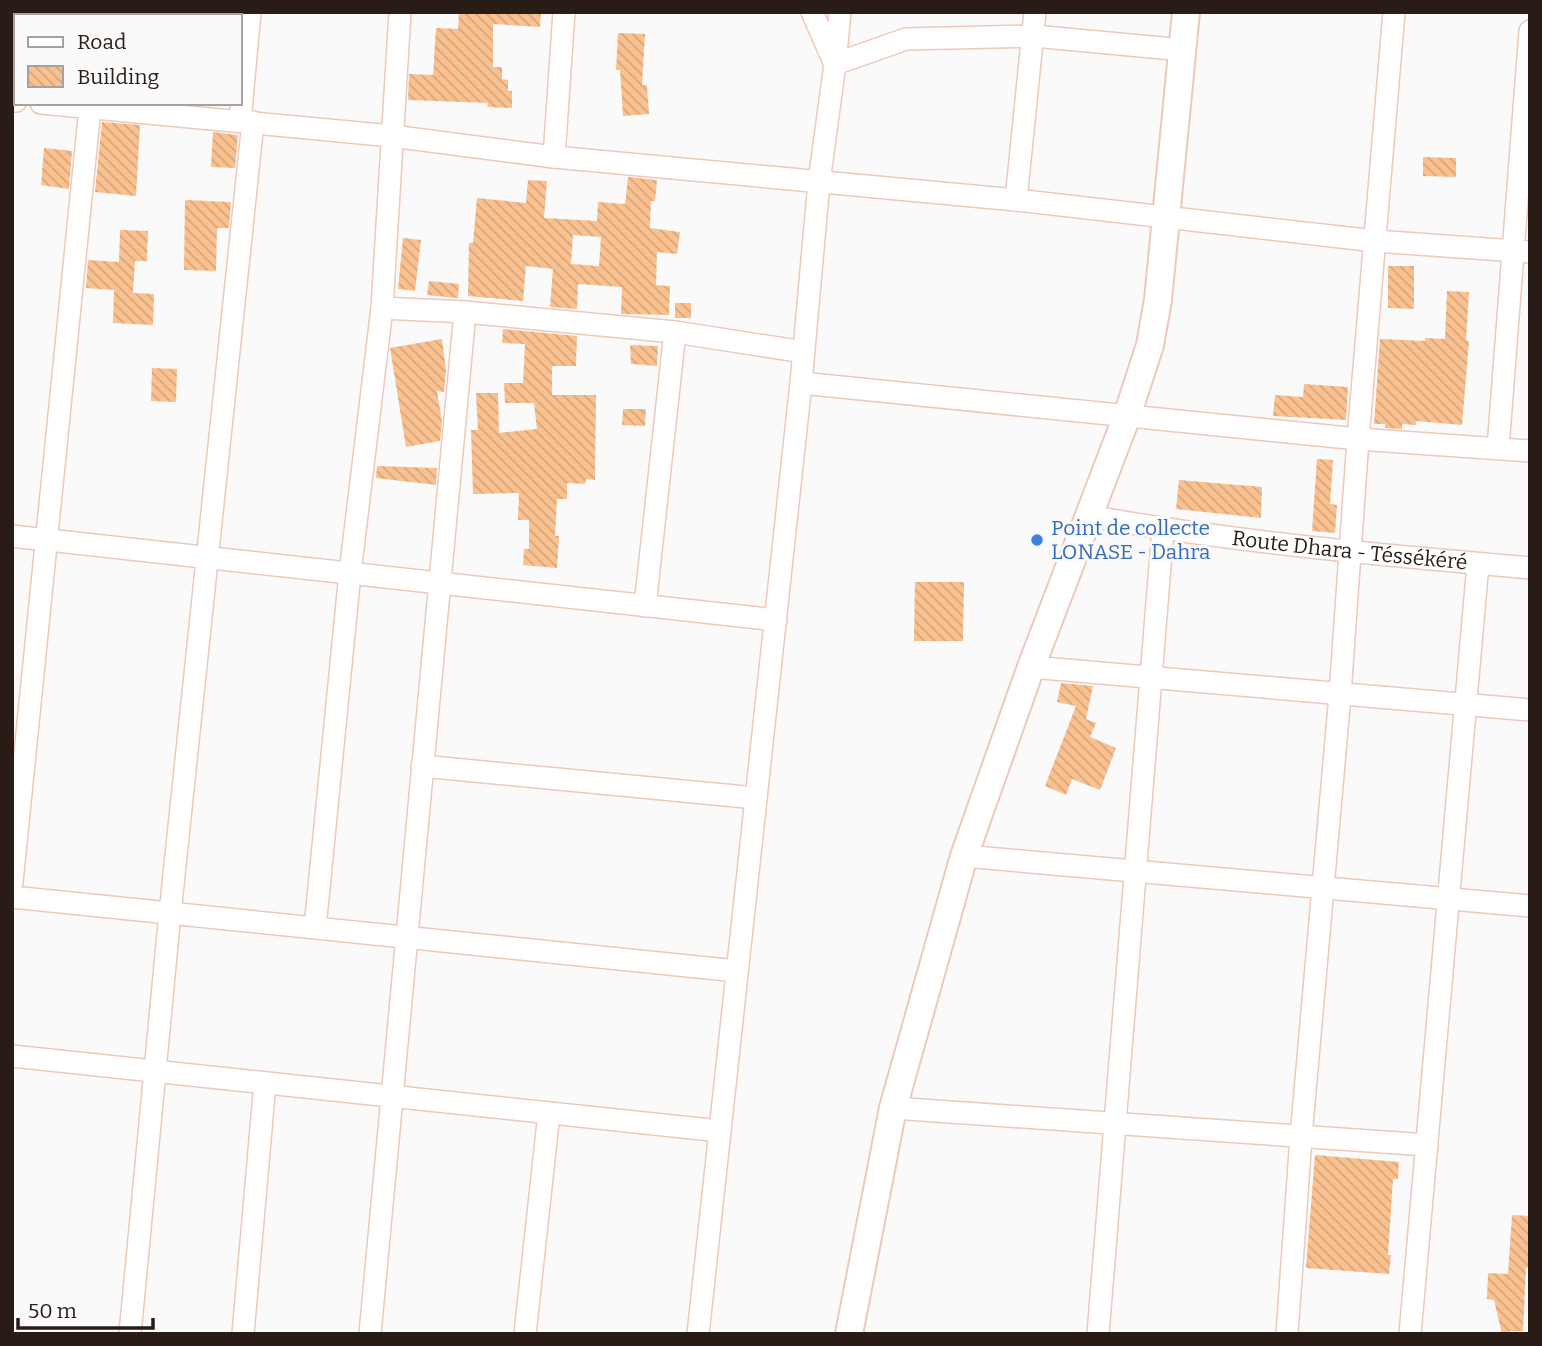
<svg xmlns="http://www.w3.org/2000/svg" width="1542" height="1346" font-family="Bitter,serif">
<defs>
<pattern id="building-back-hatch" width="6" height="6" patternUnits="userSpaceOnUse" patternTransform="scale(1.75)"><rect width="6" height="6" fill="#fac190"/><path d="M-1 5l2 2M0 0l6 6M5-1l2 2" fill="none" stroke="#d6a57b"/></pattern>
</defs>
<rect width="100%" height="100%" fill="#fafafa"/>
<path fill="url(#building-back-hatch)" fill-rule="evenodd" d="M 459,12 L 541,12 L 540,27 L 493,24 L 493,67 L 502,67 L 502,79 L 508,80 L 508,91 L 512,91 L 512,108 L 487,107 L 488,103 L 408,100 L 409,74 L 433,75 L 436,28 L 458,29 Z
M 618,33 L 645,34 L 642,85 L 647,85 L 649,114 L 623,116 L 620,70 L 616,70 Z
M 102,122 L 140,125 L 136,196 L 95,192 Z
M 213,132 L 238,135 L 235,168 L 211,167 Z
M 44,148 L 72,151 L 69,189 L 41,185 Z
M 1423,157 L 1456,158 L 1456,177 L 1423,176 Z
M 628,177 L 657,180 L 655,201 L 651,201 L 650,228 L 680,232 L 677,254 L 657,252 L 656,285 L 670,286 L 669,315 L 621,314 L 622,287 L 578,284 L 577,309 L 550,307 L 553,269 L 526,266 L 523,301 L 468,296 L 469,243 L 473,243 L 477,198 L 526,203 L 528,180 L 547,181 L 544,218 L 597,221 L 598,202 L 625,204 ZM 573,235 L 601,237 L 599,266 L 571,264 Z
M 185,200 L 231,202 L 229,228 L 217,228 L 216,271 L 184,270 Z
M 120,230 L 148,231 L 147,261 L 135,261 L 133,293 L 154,294 L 153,325 L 113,323 L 114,290 L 86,288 L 88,260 L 119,262 Z
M 403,238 L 421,240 L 415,291 L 398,289 Z
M 1388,266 L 1414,266 L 1414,309 L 1388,308 Z
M 429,281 L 459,284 L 458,298 L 427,295 Z
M 1447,291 L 1469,292 L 1466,340 L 1469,341 L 1462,425 L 1416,421 L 1416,425 L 1402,424 L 1402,429 L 1385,428 L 1385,424 L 1374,424 L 1380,339 L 1425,341 L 1425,338 L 1445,339 Z
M 675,303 L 691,303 L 691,318 L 675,318 Z
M 503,329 L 577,336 L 576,366 L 552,366 L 552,395 L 596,395 L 595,480 L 586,479 L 585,484 L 567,483 L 567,499 L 557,499 L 555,536 L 559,536 L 557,568 L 523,565 L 524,549 L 529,549 L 529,520 L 518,520 L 519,493 L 473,494 L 471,430 L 478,430 L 476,393 L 498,393 L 499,433 L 537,429 L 534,403 L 505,403 L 504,383 L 523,383 L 525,344 L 502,343 Z
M 442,339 L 446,370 L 444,392 L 437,391 L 442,422 L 440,441 L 406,447 L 390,348 Z
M 630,345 L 658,346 L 657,366 L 631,364 Z
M 152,368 L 177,369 L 176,402 L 151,401 Z
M 1304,384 L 1348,387 L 1346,420 L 1273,416 L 1275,395 L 1303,397 Z
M 623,409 L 646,409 L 645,426 L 622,425 Z
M 1317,459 L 1333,460 L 1330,504 L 1337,505 L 1335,533 L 1312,531 Z
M 377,466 L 437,468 L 436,485 L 376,478 Z
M 1179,480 L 1262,487 L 1261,518 L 1176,509 Z
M 915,582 L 964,582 L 963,641 L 914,641 Z
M 1061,683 L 1093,686 L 1086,719 L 1096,723 L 1090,737 L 1116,748 L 1100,790 L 1072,779 L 1066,795 L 1045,786 L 1076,706 L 1057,702 Z
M 1315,1155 L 1399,1162 L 1398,1179 L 1393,1179 L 1388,1255 L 1391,1255 L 1389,1274 L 1306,1268 Z
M 1512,1215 L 1530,1216 L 1530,1268 L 1526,1268 L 1523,1331 L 1511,1331 L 1502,1334 L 1494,1300 L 1487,1299 L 1488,1273 L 1508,1274 Z"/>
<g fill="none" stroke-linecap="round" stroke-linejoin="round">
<defs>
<g id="minor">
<path d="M 812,12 L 834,62"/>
<path d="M 835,64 L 906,39 L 1034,36 L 1183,50"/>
<path d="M 12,101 L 16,101"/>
<path d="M 41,103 L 392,136 L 554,157 L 1016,200 L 1375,241 L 1530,252"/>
<path d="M 240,121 L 250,12"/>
<path d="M 554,157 L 564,12"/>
<path d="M 1016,200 L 1035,12"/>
<path d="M 382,308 L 465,312 L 675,332 L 804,352"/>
<path d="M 801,383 L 1358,439 L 1530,451"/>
<path d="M 1498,448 L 1530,31"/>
<path id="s1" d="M 1088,516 C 1234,542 1382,555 1530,568"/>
<path d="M 12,536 L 776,620"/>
<path d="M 645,606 L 675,332"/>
<path d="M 1031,667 L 1530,710"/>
<path d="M 422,766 L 756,798"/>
<path d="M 964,856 L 1530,906"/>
<path d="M 12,882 L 90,108"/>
<path d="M 12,897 L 737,971"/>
<path d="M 315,928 L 350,573 L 382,308 L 400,12"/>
<path d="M 12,1056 L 720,1131"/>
<path d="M 893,1108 L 1427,1145"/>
<path d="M 130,1334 L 170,913 L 253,122"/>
<path d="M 243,1334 L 265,1083"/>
<path d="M 370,1334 L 465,312"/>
<path d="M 525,1334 L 549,1113"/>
<path d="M 698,1334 L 801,383 L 819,182 L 835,64 L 840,12"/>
<path d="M 1098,1334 L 1163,529"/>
<path d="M 1287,1334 L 1301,1137 L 1340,695 L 1358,439 L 1394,12"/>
<path d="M 1410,1334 L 1478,564"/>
</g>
<path id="major" d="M 849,1334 L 893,1108 L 964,856 L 1031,667 L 1127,416 L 1150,345 L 1158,300 L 1186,12"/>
</defs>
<use href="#minor" stroke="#ecc9bb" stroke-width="24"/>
<use href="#major" stroke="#ecc9bb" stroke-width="30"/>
<use href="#minor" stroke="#fff" stroke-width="21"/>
<use href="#major" stroke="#fff" stroke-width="26"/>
</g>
<circle fill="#3f7fe0" stroke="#fafafa" stroke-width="2.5" cx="1037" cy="540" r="7"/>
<g text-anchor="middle" stroke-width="6" stroke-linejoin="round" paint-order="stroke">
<g font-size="21" fill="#366cbe" stroke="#fafafa" text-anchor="start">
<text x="1051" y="535">Point de collecte<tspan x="1051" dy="24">LONASE - Dahra</tspan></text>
</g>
<g font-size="21" fill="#291c17" stroke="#fafafa">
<text dy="7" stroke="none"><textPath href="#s1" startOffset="264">Route Dhara - Téssékéré</textPath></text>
</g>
</g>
<rect width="1542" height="1346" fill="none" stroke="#291c17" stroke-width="28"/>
<rect x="14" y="14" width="228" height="91" fill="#fafafa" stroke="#a6a19f" stroke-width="2"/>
<rect x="28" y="37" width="35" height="10" fill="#ffffff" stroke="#a6a19f" stroke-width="2"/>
<text x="77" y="49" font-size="21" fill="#291c17">Road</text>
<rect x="28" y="66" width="35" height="21" fill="url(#building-back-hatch)" stroke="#a6a19f" stroke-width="2"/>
<text x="77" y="84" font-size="21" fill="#291c17">Building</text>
<path d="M18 1318v10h135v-10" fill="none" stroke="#291c17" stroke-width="3.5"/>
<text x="28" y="1318" font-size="21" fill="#291c17" stroke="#fafafa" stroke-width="5" paint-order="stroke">50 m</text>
</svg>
